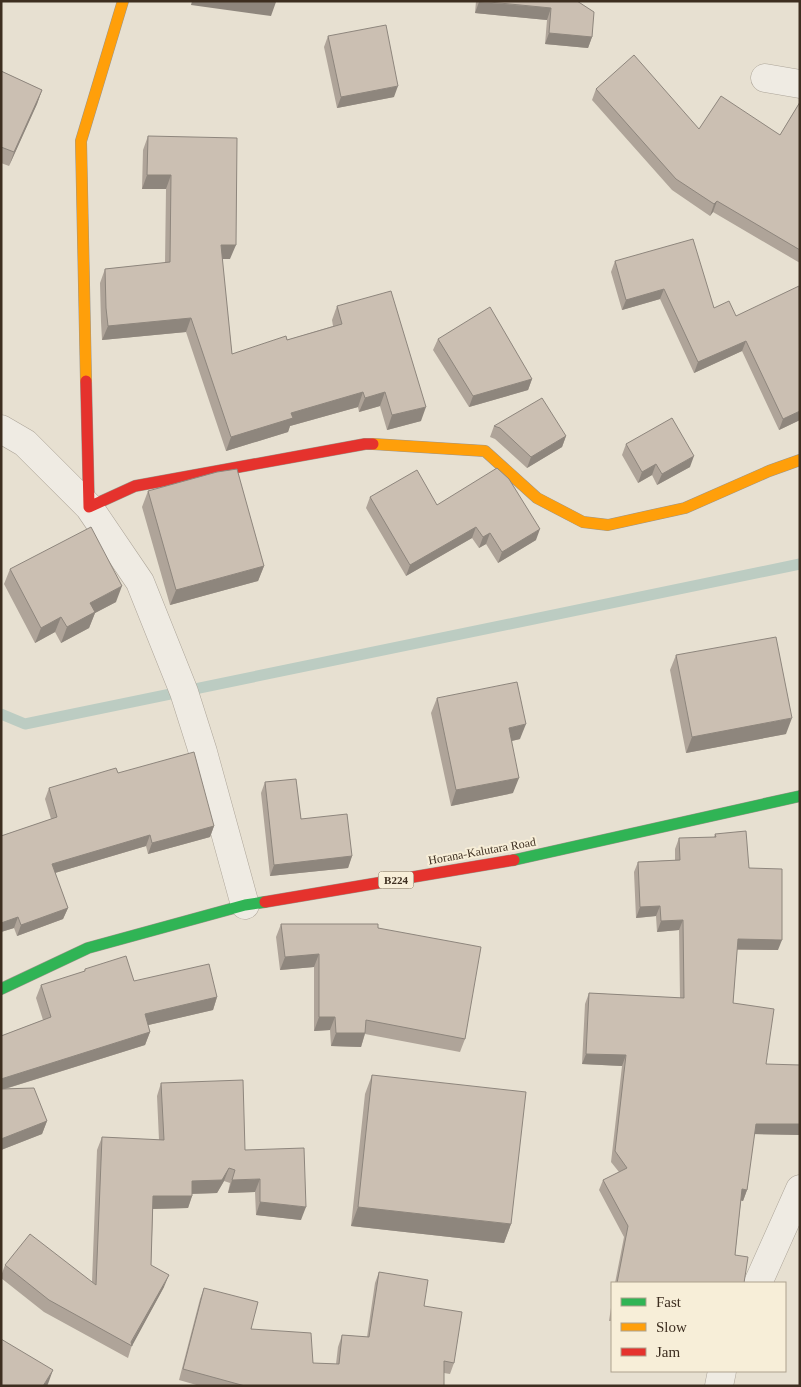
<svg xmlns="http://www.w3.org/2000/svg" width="801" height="1387" font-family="'Times New Roman',serif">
<rect width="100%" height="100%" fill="#e7e0d1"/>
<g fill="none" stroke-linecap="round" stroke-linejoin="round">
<path stroke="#bcccc2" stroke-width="11" d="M 1,714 L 25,724 L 800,564"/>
<defs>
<path id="street" d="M 765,78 L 800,84
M 1,429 L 25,443 L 89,507 L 140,582 L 184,692 L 203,752 L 245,905
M 758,1283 L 800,1189
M 719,1386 L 722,1371"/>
<path id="fast" d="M 514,860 L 800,796
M 1,989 L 88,948 L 245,905 L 265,902"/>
<path id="slow" d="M 86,381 L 81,141 L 123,1
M 373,444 L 485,451 L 537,498 L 583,522 L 608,525 L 685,508 L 769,471 L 800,460"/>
<path id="jam" d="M 86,381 L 89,507 L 135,486 L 365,444 L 373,444
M 265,902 L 514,860"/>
</defs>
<use href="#street" stroke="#ada599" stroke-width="29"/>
<use href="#fast" stroke="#9c958a" stroke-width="12"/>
<use href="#slow" stroke="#9c958a" stroke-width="12"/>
<use href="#jam" stroke="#9c958a" stroke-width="12"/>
<use href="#street" stroke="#efebe3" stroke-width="28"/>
<use href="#fast" stroke="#30b455" stroke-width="11"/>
<use href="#slow" stroke="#ff9f0a" stroke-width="11"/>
<use href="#jam" stroke="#e5322d" stroke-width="11"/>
</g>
<path fill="#afa499" d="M 476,1 L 577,1 L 592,37 L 588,48 L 545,44 L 547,20 L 475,13 Z
M 328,36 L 394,97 L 337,108 L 324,47 Z
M 1,71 L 42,90 L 37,104 L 9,166 L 1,163 Z
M 596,89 L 699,129 L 780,135 L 800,102 L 800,263 L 713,212 L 710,216 L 672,190 L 592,100 Z
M 148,136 L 230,259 L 222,259 L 232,354 L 287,340 L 333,326 L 332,320 L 337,306 L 421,421 L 387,430 L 380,406 L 359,412 L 358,407 L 290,426 L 288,432 L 226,451 L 186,332 L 102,340 L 101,322 L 100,283 L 105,269 L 165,263 L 166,189 L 142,189 L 143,150 Z
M 615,261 L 714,308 L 736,316 L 800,420 L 779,430 L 742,351 L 694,373 L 660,299 L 622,310 L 611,272 Z
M 438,339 L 532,379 L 528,390 L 469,407 L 433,350 Z
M 494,426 L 566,436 L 562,447 L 527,468 L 495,439 L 490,437 Z
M 626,444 L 690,467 L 657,485 L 652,475 L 638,483 L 622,455 Z
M 148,491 L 264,566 L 258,581 L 170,605 L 142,507 Z
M 370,497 L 437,505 L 536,540 L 498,563 L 486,544 L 479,548 L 472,538 L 406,576 L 366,508 Z
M 10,569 L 116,602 L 95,613 L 89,628 L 61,643 L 55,632 L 35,643 L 4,584 Z
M 676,655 L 786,734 L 686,753 L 670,670 Z
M 437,698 L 520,739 L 512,741 L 513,793 L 451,806 L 431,713 Z
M 118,773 L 214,826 L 210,837 L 148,854 L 146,846 L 55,873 L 68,908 L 63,919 L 17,936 L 14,928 L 1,932 L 1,836 L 51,819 L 45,799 L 49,788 Z
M 265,782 L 301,819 L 352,856 L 348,868 L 270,876 L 261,793 Z
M 715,834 L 749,868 L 778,950 L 737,950 L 733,1003 L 766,1064 L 800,1135 L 754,1134 L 747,1190 L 743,1201 L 741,1200 L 735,1255 L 744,1283 L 615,1283 L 624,1237 L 599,1190 L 603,1180 L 619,1172 L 611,1162 L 622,1066 L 582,1064 L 585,1004 L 589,993 L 680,998 L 679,930 L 657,932 L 656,916 L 636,918 L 634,872 L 638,862 L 675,860 L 675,849 L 679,838 L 714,837 Z
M 281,924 L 378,928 L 465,1039 L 460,1052 L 365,1034 L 361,1047 L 331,1046 L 330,1030 L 314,1031 L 314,967 L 280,970 L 276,937 Z
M 85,969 L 134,981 L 217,997 L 213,1010 L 148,1025 L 150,1032 L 145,1045 L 5,1089 L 47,1121 L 42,1134 L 1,1150 L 1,1036 L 43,1020 L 36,998 L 41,985 L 84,972 Z
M 372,1075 L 511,1224 L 504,1243 L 351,1226 L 365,1094 Z
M 161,1083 L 245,1150 L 301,1220 L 256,1215 L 255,1192 L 228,1193 L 230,1183 L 224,1181 L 217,1193 L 192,1194 L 192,1196 L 188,1208 L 153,1209 L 151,1265 L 164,1287 L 132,1345 L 128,1358 L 44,1312 L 1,1278 L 1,1276 L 5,1265 L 92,1282 L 97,1150 L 102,1137 L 159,1140 L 157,1096 Z
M 379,1272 L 424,1306 L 454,1363 L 450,1374 L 444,1373 L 444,1386 L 200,1386 L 179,1380 L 200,1299 L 204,1288 L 251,1329 L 313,1363 L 336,1364 L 338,1347 L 342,1335 L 367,1337 L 375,1283 Z
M 612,1301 L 612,1321 L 609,1321 Z"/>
<path fill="#8e867d" d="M 192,1 L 271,1 L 276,2 L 271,16 L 191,5 Z
M 479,2 L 551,8 L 547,20 L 475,13 Z
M 549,33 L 592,37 L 588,48 L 545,44 Z
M 398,86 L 394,97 L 337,108 L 341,97 Z
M 42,90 L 37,104 L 9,166 L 14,152 Z
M 147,175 L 171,175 L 166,189 L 142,189 Z
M 717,201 L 713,212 L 710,216 L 714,204 Z
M 221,245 L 236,245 L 230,259 L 215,259 Z
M 664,289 L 660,299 L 622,310 L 626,300 Z
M 191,318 L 186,332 L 102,340 L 108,326 Z
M 746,341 L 742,351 L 694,373 L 698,362 Z
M 532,379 L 528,390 L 469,407 L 473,396 Z
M 363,392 L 358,407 L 290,426 L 288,432 L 226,451 L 231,437 L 291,413 Z
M 385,392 L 380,406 L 359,412 L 365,398 Z
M 426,407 L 421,421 L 387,430 L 392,415 Z
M 800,411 L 800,420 L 779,430 L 783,419 Z
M 566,436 L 562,447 L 527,468 L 531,457 Z
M 694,456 L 690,467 L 657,485 L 662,474 Z
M 656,464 L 652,475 L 638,483 L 642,472 Z
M 476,527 L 472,538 L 406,576 L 410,565 Z
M 540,529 L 536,540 L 498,563 L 502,552 Z
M 490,533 L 486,544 L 479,548 L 483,537 Z
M 264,566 L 258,581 L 170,605 L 176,590 Z
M 122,586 L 116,602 L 95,613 L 89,628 L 61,643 L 67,627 L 90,603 Z
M 61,617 L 55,632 L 35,643 L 41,628 Z
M 792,718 L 786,734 L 686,753 L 692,737 Z
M 526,724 L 520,739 L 503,743 L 509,728 Z
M 519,778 L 513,793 L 451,806 L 456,790 Z
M 214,826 L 210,837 L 148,854 L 152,843 Z
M 150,835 L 146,846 L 48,875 L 52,864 Z
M 352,856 L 348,868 L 270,876 L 274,865 Z
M 660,906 L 656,916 L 636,918 L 640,907 Z
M 68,908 L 63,919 L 17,936 L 21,925 Z
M 18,917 L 14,928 L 1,932 L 1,923 Z
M 683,920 L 679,930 L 657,932 L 661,921 Z
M 738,939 L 782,940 L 778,950 L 734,949 Z
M 319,954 L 314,967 L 280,970 L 285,957 Z
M 217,997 L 213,1010 L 140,1027 L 145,1014 Z
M 319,1017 L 335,1017 L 330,1030 L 314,1031 Z
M 150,1032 L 145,1045 L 1,1090 L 1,1079 Z
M 336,1033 L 365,1033 L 361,1047 L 331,1046 Z
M 586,1054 L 626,1055 L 622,1066 L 582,1064 Z
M 47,1121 L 42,1134 L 1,1150 L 1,1139 Z
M 756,1124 L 800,1124 L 800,1135 L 752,1134 Z
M 229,1168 L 224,1181 L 217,1193 L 187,1194 L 192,1181 Z
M 260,1179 L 255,1192 L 228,1193 L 232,1180 Z
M 742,1189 L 747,1190 L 743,1201 L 738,1200 Z
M 153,1196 L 192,1196 L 188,1208 L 149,1209 Z
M 260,1202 L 306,1207 L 301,1220 L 256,1215 Z
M 358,1207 L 511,1224 L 504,1243 L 351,1226 Z
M 169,1275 L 164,1287 L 132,1346 L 130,1345 Z
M 53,1370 L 48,1384 L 47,1386 L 43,1386 Z"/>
<path fill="#cbbfb2" stroke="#8e867d" d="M 479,1 L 577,1 L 594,12 L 592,37 L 549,33 L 551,8 Z
M 386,25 L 398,86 L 341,97 L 328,36 Z
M 634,55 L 699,129 L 721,96 L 780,135 L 800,102 L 800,250 L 717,201 L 714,204 L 676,179 L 596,89 Z
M 1,71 L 42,90 L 14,152 L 1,147 Z
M 148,136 L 237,138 L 236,245 L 221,245 L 232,354 L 286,336 L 287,340 L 342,324 L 337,306 L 391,291 L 426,407 L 392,415 L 385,392 L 365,398 L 363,392 L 291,413 L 293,418 L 231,437 L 191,318 L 108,326 L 106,308 L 105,269 L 170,262 L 171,175 L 147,175 Z
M 693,239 L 714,308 L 729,301 L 736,316 L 799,286 L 800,411 L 783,419 L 746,341 L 698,362 L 664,289 L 626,300 L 615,261 Z
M 490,307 L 532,379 L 473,396 L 438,339 Z
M 542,398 L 566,436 L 531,457 L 500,428 L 494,426 Z
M 672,418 L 694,456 L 662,474 L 656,464 L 642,472 L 626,444 Z
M 497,468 L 509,479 L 540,529 L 502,552 L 490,533 L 483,537 L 476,527 L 410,565 L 370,497 L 417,470 L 437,505 Z
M 237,469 L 264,566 L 176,590 L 148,491 L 217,472 Z
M 91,527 L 122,586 L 90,603 L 95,612 L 67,627 L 61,617 L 41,628 L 10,569 Z
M 776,637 L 792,718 L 692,737 L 676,655 Z
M 517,682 L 526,724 L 509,728 L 519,778 L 456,790 L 437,698 Z
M 194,752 L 214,826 L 152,843 L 150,835 L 52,864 L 68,908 L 21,925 L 18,917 L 1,923 L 1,836 L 57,817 L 49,788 L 116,768 L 118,773 Z
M 296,779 L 301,819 L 347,814 L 352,856 L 274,865 L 265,782 Z
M 746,831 L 749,868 L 782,869 L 782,940 L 738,939 L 733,1003 L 774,1009 L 766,1064 L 800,1065 L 800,1124 L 756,1124 L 747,1190 L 742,1189 L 735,1255 L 748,1257 L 744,1283 L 617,1283 L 628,1226 L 603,1180 L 627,1168 L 615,1151 L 626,1055 L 586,1054 L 589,993 L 684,998 L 683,920 L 661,921 L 660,906 L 640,907 L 638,862 L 680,860 L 679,838 L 716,837 L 715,834 Z
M 281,924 L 378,924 L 378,928 L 481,947 L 465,1039 L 366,1020 L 365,1033 L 336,1033 L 335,1017 L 319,1017 L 319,954 L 285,957 Z
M 126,956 L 134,981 L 209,964 L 217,997 L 145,1014 L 150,1032 L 1,1079 L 1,1036 L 51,1017 L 41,985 L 85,971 L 85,969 Z
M 372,1075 L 526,1092 L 511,1224 L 358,1207 Z
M 243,1080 L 245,1150 L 304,1148 L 306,1207 L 260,1202 L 260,1179 L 232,1180 L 235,1170 L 229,1168 L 222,1180 L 192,1181 L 192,1196 L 153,1196 L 151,1265 L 169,1275 L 131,1342 L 132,1346 L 49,1300 L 5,1265 L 30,1234 L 96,1285 L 102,1137 L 164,1140 L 161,1083 Z
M 34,1088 L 47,1121 L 1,1139 L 1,1089 Z
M 379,1272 L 428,1280 L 424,1306 L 462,1312 L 454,1363 L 444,1361 L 444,1386 L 245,1386 L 183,1369 L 204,1288 L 258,1302 L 251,1329 L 311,1333 L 313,1363 L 339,1364 L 342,1335 L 369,1337 Z
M 1,1339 L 53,1370 L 43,1386 L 1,1386 Z"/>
<g text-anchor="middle" stroke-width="4" stroke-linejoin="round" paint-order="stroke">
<rect fill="#f7eed8" stroke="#756857" stroke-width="1" x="378.5" y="871.5" width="35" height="17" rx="4"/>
<g font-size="11" font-weight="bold" fill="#3d2e20">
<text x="396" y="884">B224</text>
</g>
<g font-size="12" fill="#3d2e20" stroke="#f7eed8">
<text transform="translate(482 851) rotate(-10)" y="4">Horana-Kalutara Road</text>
</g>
</g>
<rect width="801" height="1387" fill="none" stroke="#3d2e20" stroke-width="5"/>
<rect x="611" y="1282" width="175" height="90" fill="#f7eed8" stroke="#ada18e"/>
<rect x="621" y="1298" width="25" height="8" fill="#30b455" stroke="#ada18e"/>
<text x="656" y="1307" font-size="15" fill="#3d2e20">Fast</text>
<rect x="621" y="1323" width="25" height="8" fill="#ff9f0a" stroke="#ada18e"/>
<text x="656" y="1332" font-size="15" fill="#3d2e20">Slow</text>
<rect x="621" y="1348" width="25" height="8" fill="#e5322d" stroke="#ada18e"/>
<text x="656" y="1357" font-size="15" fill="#3d2e20">Jam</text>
</svg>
